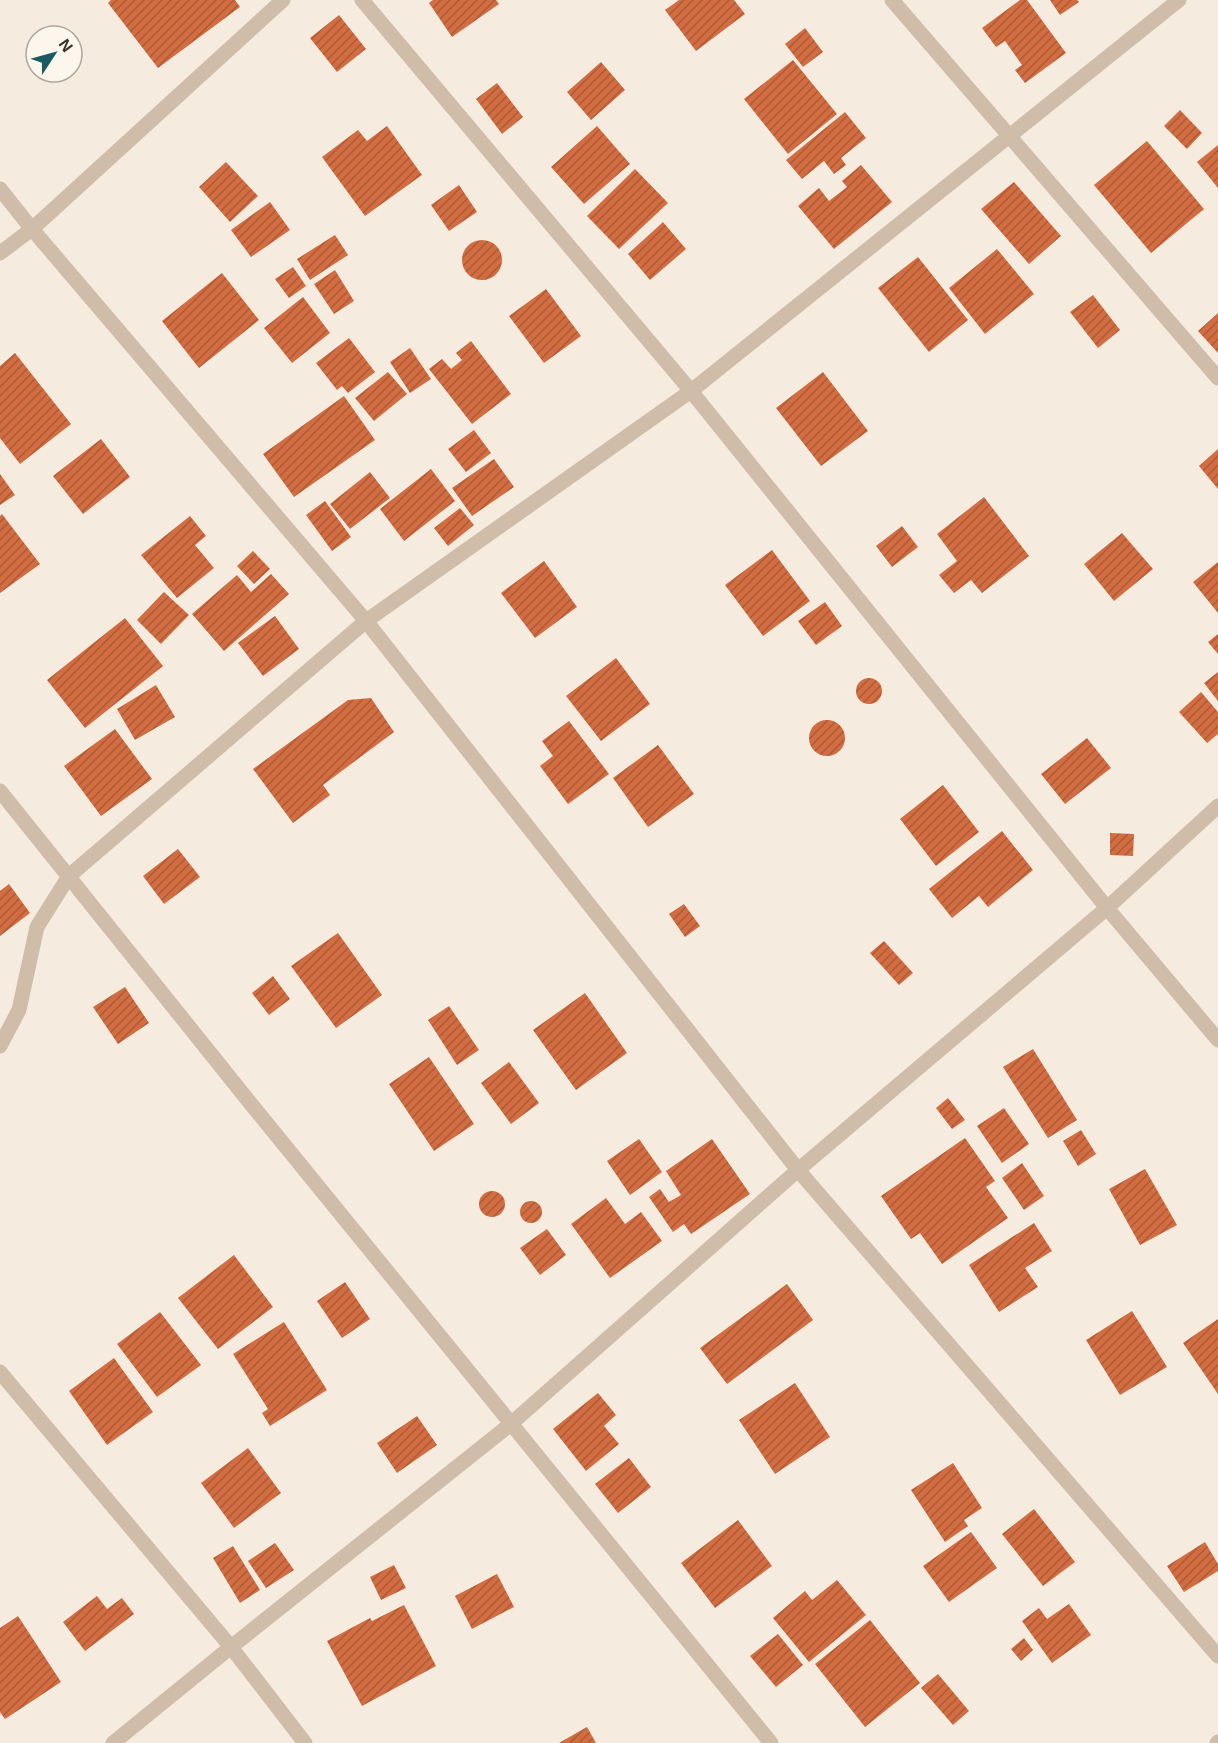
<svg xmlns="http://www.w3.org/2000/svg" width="1218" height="1743" font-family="Helvetica,sans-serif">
<defs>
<pattern id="building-hatch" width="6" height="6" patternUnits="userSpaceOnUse" patternTransform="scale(1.5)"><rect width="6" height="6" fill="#d26d41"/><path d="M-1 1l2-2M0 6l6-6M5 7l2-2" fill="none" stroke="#ac5a37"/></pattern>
</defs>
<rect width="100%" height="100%" fill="#f5ecdf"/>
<path fill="url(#building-hatch)" d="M 111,0 L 235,0 L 240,7 L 158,68 L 108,3 Z
M 433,0 L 496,0 L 499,4 L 452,37 L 429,3 Z
M 679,0 L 734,0 L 745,14 L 696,51 L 665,10 Z
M 1020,0 L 1027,0 L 1066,53 L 1025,83 L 1015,70 L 1022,65 L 1005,41 L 996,47 L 982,28 Z
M 1050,0 L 1077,0 L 1079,2 L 1060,15 Z
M 339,15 L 366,49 L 337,72 L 310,38 Z
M 805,28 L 823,52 L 803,67 L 785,44 Z
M 793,60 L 837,114 L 788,154 L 744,99 Z
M 601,62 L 625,90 L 591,120 L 567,92 Z
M 497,83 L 523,117 L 502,134 L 476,99 Z
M 1180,110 L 1202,133 L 1187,149 L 1164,126 Z
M 845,112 L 866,138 L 841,158 L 846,165 L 834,174 L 824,161 L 802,179 L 786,160 Z
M 387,126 L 422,175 L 365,216 L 322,157 L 358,130 L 367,141 Z
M 597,126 L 630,164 L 584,204 L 551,167 Z
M 1147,141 L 1204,209 L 1151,253 L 1094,185 Z
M 1218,145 L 1218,188 L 1197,162 Z
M 226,162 L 258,196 L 230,222 L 199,187 Z
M 861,165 L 892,202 L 834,249 L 798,206 L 819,188 L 829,201 L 847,187 L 842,181 Z
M 635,169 L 668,203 L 619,249 L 587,216 Z
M 1014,182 L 1061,236 L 1029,264 L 981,209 Z
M 459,185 L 477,212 L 449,231 L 431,205 Z
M 270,202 L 290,230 L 251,257 L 231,230 Z
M 663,222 L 686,249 L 650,280 L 628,254 Z
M 335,235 L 348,255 L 310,280 L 297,259 Z
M462 260a20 20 0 1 1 40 0a20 20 0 1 1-40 0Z
M 997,249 L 1034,294 L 985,334 L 949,288 Z
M 918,257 L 968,320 L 929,352 L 878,288 Z
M 293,267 L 306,286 L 289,298 L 275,279 Z
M 335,270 L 354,301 L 334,314 L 314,284 Z
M 222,273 L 259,320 L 199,368 L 162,321 Z
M 546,289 L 581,336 L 544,363 L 509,316 Z
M 1093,295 L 1120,330 L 1098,348 L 1070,312 Z
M 303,297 L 330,333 L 292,363 L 264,328 Z
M 1218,313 L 1218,353 L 1198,331 Z
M 349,338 L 375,372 L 348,393 L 342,386 L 337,390 L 316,363 Z
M 471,341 L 511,394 L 472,424 L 429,369 L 442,359 L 451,369 L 462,360 L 456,353 Z
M 410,348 L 431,379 L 410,393 L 390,362 Z
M 15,353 L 71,424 L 20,464 L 0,438 L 0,366 Z
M 388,372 L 407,394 L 374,421 L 355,398 Z
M 823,372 L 868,431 L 821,466 L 776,408 Z
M 344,396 L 375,440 L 294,497 L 263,454 Z
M 474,430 L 491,453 L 466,472 L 448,449 Z
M 101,439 L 130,477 L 83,514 L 53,476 Z
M 1218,449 L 1218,489 L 1199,466 Z
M 494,459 L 514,487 L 472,516 L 452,488 Z
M 431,469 L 455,501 L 404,541 L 380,509 Z
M 370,472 L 390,498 L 350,529 L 330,504 Z
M 0,474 L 15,495 L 0,505 Z
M 984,497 L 1029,556 L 982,593 L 971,580 L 954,593 L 939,575 L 957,561 L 937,534 Z
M 325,501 L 351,537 L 332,551 L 306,515 Z
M 460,508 L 474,525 L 448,546 L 434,528 Z
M 2,514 L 40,564 L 0,593 L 0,516 Z
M 190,516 L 206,536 L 195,545 L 214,568 L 177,598 L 141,555 Z
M 902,526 L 918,547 L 892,567 L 876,546 Z
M 1122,533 L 1153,569 L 1114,601 L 1084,564 Z
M 772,550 L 810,601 L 763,636 L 725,585 Z
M 253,551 L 270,569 L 254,584 L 237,566 Z
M 544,561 L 577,607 L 535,638 L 501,593 Z
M 1218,562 L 1218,613 L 1193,582 Z
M 271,574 L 289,594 L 224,651 L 192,614 L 237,575 L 251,592 Z
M 164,592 L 189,615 L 161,644 L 137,620 Z
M 825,602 L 842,626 L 816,645 L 798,621 Z
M 275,616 L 299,649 L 263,676 L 238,643 Z
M 125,618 L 163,666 L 85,728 L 47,680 Z
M 1218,634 L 1218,654 L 1208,642 Z
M 616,658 L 650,704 L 601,741 L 566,696 Z
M 1218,672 L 1218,701 L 1204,683 Z
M856 691a13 13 0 1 1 26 0a13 13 0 1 1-26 0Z
M 156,685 L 175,717 L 135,740 L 117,709 Z
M 1201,692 L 1218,712 L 1218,734 L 1207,743 L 1179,712 Z
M 371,698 L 394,732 L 323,785 L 330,795 L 293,823 L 253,769 L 348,700 Z
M809 738a18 18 0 1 1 36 0a18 18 0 1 1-36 0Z
M 569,721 L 609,774 L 568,804 L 540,766 L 553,756 L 542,741 Z
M 115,729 L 152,779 L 101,816 L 64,766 Z
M 1087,738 L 1111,768 L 1065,804 L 1041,774 Z
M 658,745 L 694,794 L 648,827 L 613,778 Z
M 943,785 L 979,832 L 936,866 L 900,819 Z
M 1002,831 L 1033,870 L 988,907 L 979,896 L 952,918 L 929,889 Z
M 1110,833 L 1134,834 L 1133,856 L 1110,855 Z
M 178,849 L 200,877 L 164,904 L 143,876 Z
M 9,884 L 30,913 L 0,936 L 0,891 Z
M 684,904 L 700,926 L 685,937 L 669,914 Z
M 338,933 L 382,995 L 336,1028 L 291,966 Z
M 884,941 L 913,973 L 899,985 L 870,953 Z
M 273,976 L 290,999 L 269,1015 L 252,993 Z
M 125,987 L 149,1023 L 118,1044 L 93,1007 Z
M 585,993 L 627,1053 L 576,1090 L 533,1030 Z
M 449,1006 L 479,1050 L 457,1065 L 428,1020 Z
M 1033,1049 L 1077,1120 L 1048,1138 L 1003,1067 Z
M 429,1057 L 474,1124 L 434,1151 L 389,1084 Z
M 509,1062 L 539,1103 L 511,1124 L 481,1083 Z
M 948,1098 L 965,1120 L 952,1129 L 936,1108 Z
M 1004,1108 L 1029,1144 L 1002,1163 L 977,1126 Z
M 1081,1130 L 1096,1154 L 1078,1166 L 1063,1141 Z
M 965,1138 L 995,1181 L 986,1187 L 1008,1218 L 942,1264 L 920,1233 L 911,1239 L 881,1196 Z
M 639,1139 L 662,1172 L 630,1195 L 607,1161 Z
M 712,1139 L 750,1194 L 691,1234 L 684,1224 L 673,1232 L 649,1197 L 660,1189 L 669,1202 L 681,1195 L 666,1171 Z
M 1022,1163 L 1044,1196 L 1024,1210 L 1002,1178 Z
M 1145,1169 L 1177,1225 L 1140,1245 L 1109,1189 Z
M479 1204a13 13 0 1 1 26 0a13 13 0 1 1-26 0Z
M 606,1198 L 625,1224 L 641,1212 L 662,1241 L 610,1278 L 571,1224 Z
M520 1212a11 11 0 1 1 22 0a11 11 0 1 1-22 0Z
M 1034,1223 L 1052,1251 L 1025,1268 L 1038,1287 L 999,1312 L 969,1265 Z
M 547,1229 L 566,1255 L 540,1275 L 520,1248 Z
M 234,1255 L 273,1307 L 218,1349 L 178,1298 Z
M 345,1282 L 370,1319 L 342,1338 L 317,1301 Z
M 787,1284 L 813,1320 L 727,1384 L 700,1348 Z
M 1132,1311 L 1167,1367 L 1120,1395 L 1086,1340 Z
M 160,1312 L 201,1365 L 157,1397 L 117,1344 Z
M 1218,1319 L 1218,1394 L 1183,1343 Z
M 284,1322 L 327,1390 L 270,1426 L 262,1413 L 268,1409 L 233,1354 Z
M 114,1358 L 153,1412 L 107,1445 L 69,1391 Z
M 795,1383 L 830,1437 L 775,1474 L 739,1420 Z
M 598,1393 L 616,1415 L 604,1426 L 619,1444 L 586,1471 L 553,1429 Z
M 417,1416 L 437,1445 L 397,1473 L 377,1443 Z
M 248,1448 L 281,1493 L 234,1528 L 201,1483 Z
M 629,1458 L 651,1487 L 618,1513 L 595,1484 Z
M 953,1463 L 982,1508 L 964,1520 L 968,1526 L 945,1542 L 911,1490 Z
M 1034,1509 L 1075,1562 L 1043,1586 L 1002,1534 Z
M 738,1520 L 772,1566 L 715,1608 L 681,1563 Z
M 971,1532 L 997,1568 L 949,1602 L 923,1566 Z
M 1205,1542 L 1218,1564 L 1218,1571 L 1184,1592 L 1167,1566 Z
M 275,1543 L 294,1570 L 266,1588 L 248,1561 Z
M 233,1546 L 260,1590 L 240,1603 L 213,1558 Z
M 394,1565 L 406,1588 L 381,1600 L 370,1577 Z
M 497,1574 L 514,1607 L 472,1629 L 455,1596 Z
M 837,1580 L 866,1615 L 809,1662 L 773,1618 L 805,1591 L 812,1600 Z
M 97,1596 L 107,1609 L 122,1598 L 134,1614 L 85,1651 L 63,1622 Z
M 1069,1604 L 1091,1635 L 1052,1663 L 1022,1621 L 1039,1608 L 1047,1619 Z
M 404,1605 L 436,1666 L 362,1706 L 327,1641 L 370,1618 L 372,1621 Z
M 18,1616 L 61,1682 L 5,1719 L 0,1712 L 0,1628 Z
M 870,1620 L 920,1683 L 865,1727 L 815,1664 Z
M 778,1634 L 803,1665 L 776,1687 L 750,1656 Z
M 1024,1638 L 1033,1650 L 1021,1661 L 1011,1649 Z
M 938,1674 L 969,1711 L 953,1725 L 921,1688 Z
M 587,1727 L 596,1743 L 559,1743 Z"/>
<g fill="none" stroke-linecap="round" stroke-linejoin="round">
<path stroke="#d0bda9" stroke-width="15" d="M 362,0 L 691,391 L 1107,908 L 1218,1040
M 892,0 L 1218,378
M 0,189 L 32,229 L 366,621 L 798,1170 L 1218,1656
M 0,253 L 32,229 L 283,0
M 0,791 L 247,1099 L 771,1743
M 0,1046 L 19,1010 L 37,927 L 69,876 L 366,621 L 691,391 L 1179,0
M 0,1372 L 231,1647 L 305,1743
M 113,1743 L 231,1647 L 512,1423 L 798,1170 L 1107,908 L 1218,806
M 1217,1743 L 1218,1742"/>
</g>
<g transform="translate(54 54) rotate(54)"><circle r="28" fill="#fcf6ed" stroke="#afa79f" stroke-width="1.5"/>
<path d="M0-4.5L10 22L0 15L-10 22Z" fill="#1a5a63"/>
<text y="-9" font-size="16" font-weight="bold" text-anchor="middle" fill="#3c312a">N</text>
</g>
</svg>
